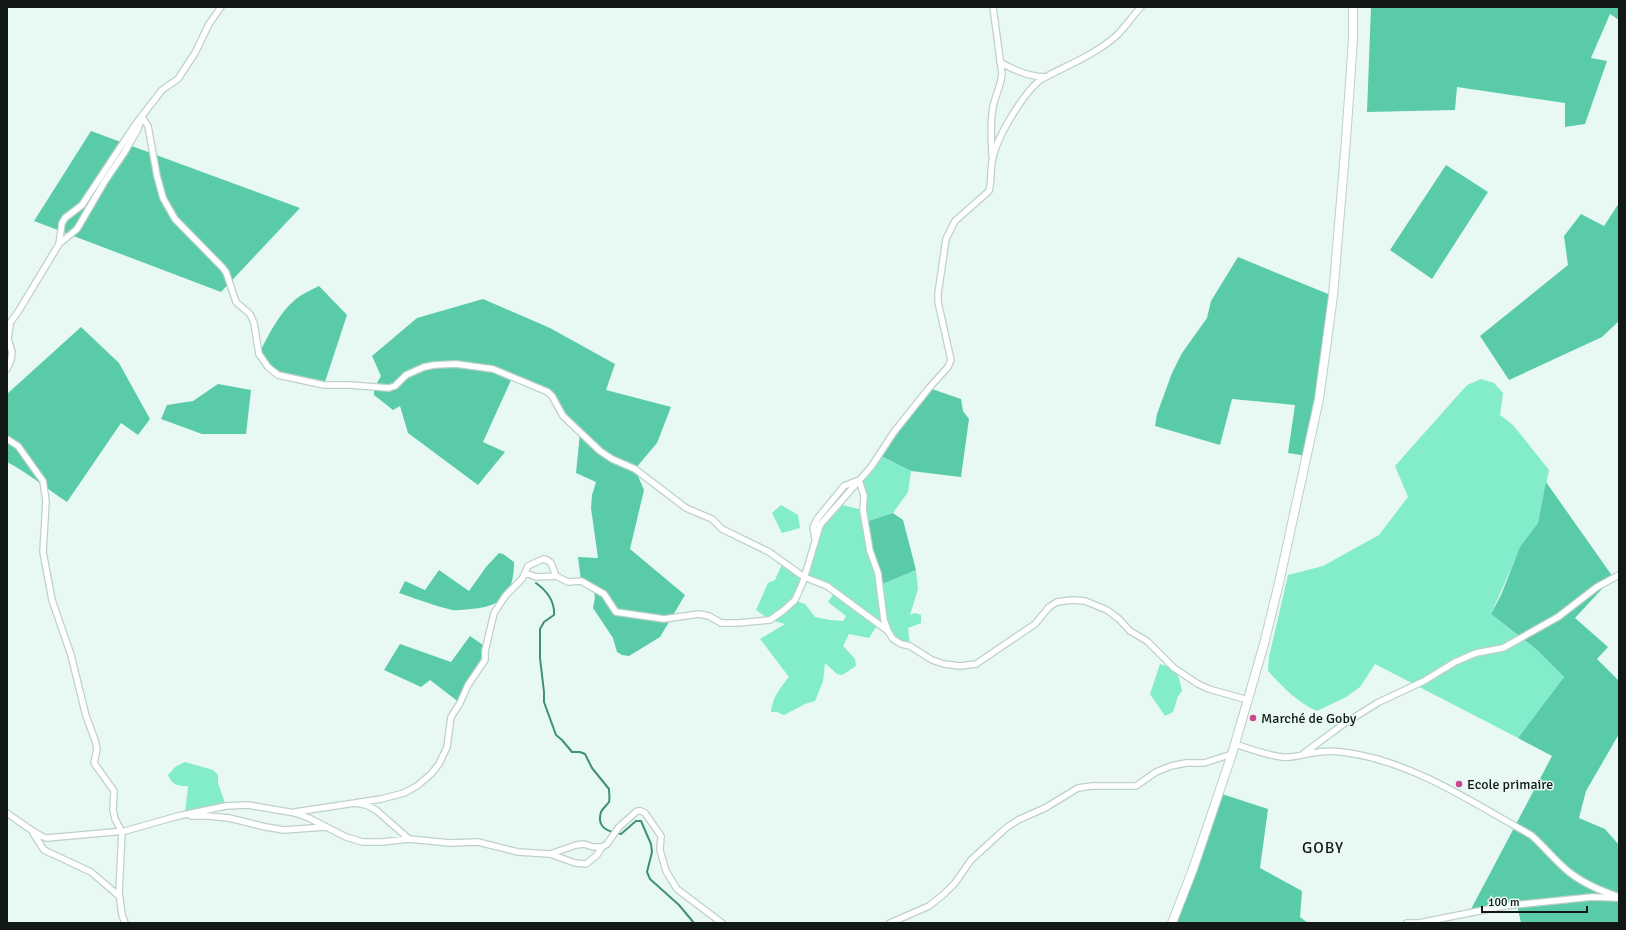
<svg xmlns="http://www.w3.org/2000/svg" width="1626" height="930" font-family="Signika,sans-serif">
<rect width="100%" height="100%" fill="#e7f9f2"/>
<path fill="#83ecca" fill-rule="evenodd" d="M 1481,379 L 1494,383 L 1503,393 L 1500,415 L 1513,425 L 1549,470 L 1538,523 L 1520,548 L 1491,614 L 1536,649 L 1564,677 L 1518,738 L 1375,664 L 1360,687 L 1346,697 L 1317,711 C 1297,702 1283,687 1268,671 L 1269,657 L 1288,575 L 1323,566 L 1379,535 L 1408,497 L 1395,466 L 1467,385 Z
M 879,455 L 911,471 L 908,492 L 893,513 L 865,522 L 880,585 L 916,570 L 918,589 L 910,615 L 915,613 L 921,615 L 921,623 L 908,628 L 910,646 L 892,643 L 893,639 L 878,624 L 869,638 L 849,634 L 843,646 L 855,659 L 856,666 L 842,675 L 837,674 L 825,663 L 823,681 L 815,701 L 805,704 L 784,715 L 777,712 L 771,712 C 772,698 780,688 789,677 L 760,639 L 785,624 L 770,620 L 756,610 L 768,583 L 775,580 L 783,562 L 803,573 L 820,525 L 838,504 L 863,510 L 864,496 L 859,480 ZM 805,578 L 826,587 L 834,593 L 828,602 L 846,616 L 843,621 L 830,620 L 815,617 L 805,604 L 796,601 Z
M 781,505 L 798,515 L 800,528 L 782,533 L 772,513 Z
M 1160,664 L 1174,668 L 1179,678 L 1182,691 L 1178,696 L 1173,712 L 1165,716 L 1150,694 Z
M 185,762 L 213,770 L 218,775 L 218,783 L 226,806 L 185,814 L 188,786 C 178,786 172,785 168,775 L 175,767 Z"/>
<path fill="#5acba9" d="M 1371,7 L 1619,7 L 1619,20 L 1610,14 L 1591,58 L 1607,61 L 1585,124 L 1565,127 L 1565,103 L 1457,87 L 1455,110 L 1367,112 Z
M 91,131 L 300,208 L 221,292 L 34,221 Z
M 1446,165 L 1488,192 L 1432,279 L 1390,250 Z
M 1619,203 L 1619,321 L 1602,337 L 1509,380 L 1480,336 L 1568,265 L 1564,236 L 1581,214 L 1604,226 Z
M 1238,257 L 1333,296 L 1307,456 L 1288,453 L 1295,405 L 1232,399 L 1220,445 L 1155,426 L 1157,414 L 1172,373 L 1182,353 L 1207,318 L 1211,301 Z
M 319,286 L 347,315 L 324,385 L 278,375 L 259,354 C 269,334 281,309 300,296 C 306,292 313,289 319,286 Z
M 483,299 L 550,328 L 615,364 L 606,390 L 671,407 L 657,443 L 635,469 L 644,490 L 630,549 L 685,595 L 660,637 L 629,656 L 622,655 L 617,652 L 613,638 L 593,608 L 595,597 L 593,588 L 581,581 L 578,557 L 598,558 L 591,508 L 592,495 L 596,482 L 576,473 L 580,433 L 563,416 L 552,396 L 512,378 L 483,442 L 505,452 L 478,485 L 408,433 L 400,406 L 393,410 L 374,395 L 374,388 L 381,376 L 372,356 L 417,318 Z
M 81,327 L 119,363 L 150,419 L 138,435 L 121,423 L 67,502 C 47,489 28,473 7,462 L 7,394 Z
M 218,384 L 251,390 L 246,434 L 202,434 L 161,419 L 167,405 L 193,401 Z
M 929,388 L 961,399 L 963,411 L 969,419 L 961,477 L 911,471 L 879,455 Z
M 1546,482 L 1613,577 L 1575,618 L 1608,647 L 1597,659 L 1619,681 L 1619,734 L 1586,791 L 1579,818 L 1605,829 L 1619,845 L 1619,923 L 1521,923 L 1517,905 L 1469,913 L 1552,756 L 1518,738 L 1564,677 L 1536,649 L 1491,614 L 1501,595 L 1520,547 L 1538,523 Z
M 893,513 L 903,520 L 916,570 L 880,585 L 865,522 Z
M 499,553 L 503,554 L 514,562 C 514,594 502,607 471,609 C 465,609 458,611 452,610 C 435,606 417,599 399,593 L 405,581 L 425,590 L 439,570 L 469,591 L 486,567 Z
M 470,636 L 486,647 L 485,660 L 460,703 L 430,680 L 421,687 L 384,670 L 400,644 L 451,662 Z
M 1219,793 L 1268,809 L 1260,868 L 1302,891 L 1300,917 L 1308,923 L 1172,923 Z"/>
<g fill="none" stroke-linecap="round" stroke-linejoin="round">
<path stroke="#3f9078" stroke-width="2" d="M 536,583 C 547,591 555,601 554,615 L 544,622 L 540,629 L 540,658 L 544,692 L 544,702 L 556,735 L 562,740 L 572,752 L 580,752 L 585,754 L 592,768 L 609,789 C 609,793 610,798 609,802 C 607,805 603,808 601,812 C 596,828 609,832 621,834 L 636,821 L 641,821 L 651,844 L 652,852 L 647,872 L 650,879 L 679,905 L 694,923"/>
<defs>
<path id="minor" d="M 1000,62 C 1013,70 1029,76 1044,77
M 992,155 C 991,139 990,123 993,107 C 995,96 1001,86 1002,74 L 993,7
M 59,244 L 77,229 L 105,181 L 124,153 L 138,129 L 142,117 L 148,126 L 157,176 L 163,198 L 175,219 L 222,267 L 226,272 L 236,302 L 250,314 L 254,323 L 259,354 L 268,367 L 278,375 L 324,385 L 349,385 L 389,388 L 395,386 L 406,375 L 424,367 L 434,365 L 456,364 L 493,369 L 548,392 L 552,396 L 563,416 L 600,451 L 612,459 L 635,469 L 686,508 L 712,519 L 722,529 L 769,552 L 804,577 L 827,586 L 888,631
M 7,327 L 18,312 L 59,244 L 62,223 L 65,218 L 82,205 L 135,125 L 162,90 L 178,79 L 195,53 L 209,24 L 221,7
M 7,369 L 11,360 L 12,352 L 8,339 L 10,325
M 7,439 L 18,446 L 43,481 L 46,501 L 43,552 L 52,600 L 71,655 L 86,716 L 95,740 L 97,749 L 94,763 L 114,791 L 113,810 L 115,819 L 122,832 L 119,892 L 122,915 L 125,923
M 815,539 L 813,527 L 817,519 L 844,486 L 859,480 L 864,496 L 863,510 L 870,551 L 878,573 L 884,620 L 888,631 L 893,639 L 901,644 L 910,646 L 932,660 L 944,664 L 960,666 L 976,664 L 1035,624 L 1049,607 L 1057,602 L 1072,600 L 1085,601 L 1107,610 L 1119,619 L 1130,631 L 1147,641 L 1174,668 L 1198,684 L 1209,689 L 1248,700
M 526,573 L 536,577 L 556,576
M 1235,744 C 1250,749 1266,755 1282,757 C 1293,758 1302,755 1312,753 C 1323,751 1338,751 1349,753 C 1415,763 1473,803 1531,835 C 1544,846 1555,861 1569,872 C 1584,884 1601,891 1619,897
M 1303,754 L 1342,725 L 1379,702 L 1424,681 L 1455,662 L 1476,653 L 1503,648 L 1558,617 L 1597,587 L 1619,575
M 355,803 L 381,799 L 404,793 L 417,786 L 431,774 L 439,764 L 447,747 L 451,717 L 460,703 L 468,685 L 485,660 L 485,651 L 494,613 L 506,595 L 522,579 L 528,566 L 543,559 L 547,560 L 551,563 L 556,576 L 568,582 L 581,581 L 604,594 L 616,612 L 664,619 L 699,614 L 709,616 L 721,623 L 738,623 L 770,620 L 784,610 L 795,600 L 803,582 L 820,525 L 871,467 L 894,432 L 929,388 L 948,367 L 951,360 L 938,302 L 938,294 L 946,239 L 955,221 L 989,191 C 992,180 990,168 993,157 C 998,135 1023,94 1040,80 C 1065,66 1095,55 1116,36 C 1126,27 1132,16 1141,7
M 295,812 L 355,803 L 366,805 L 376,810 L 409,839
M 7,813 C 16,819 39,837 47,838 L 125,831 L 178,816 L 226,806 L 248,805 L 295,813 L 309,818 L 346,837 L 363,842 L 382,842 L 409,839 L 450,843 L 478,842 L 518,852 L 550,854 L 576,845 L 584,844 L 593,847 L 602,847 L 607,844 L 619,827 L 637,811 L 641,811 L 645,813 L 661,836 L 660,850 L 666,871 L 677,889 L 722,923
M 191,816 L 208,816 L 229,818 L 266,827 L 284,830 L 326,827
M 33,833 L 44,850 L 91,872 L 119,896
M 550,854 L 575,863 L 586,864 L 597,855 L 602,847
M 890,923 L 929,906 L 944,894 L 955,883 L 971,860 L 1006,828 L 1018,820 L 1045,808 L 1078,788 L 1092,786 L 1136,786 L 1156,772 L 1171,766 L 1186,763 L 1204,763 L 1232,754
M 1407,923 L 1419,923 L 1504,906 L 1592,897 L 1617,898"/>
<path id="secondary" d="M 1172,923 L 1193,869 L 1232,754 L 1264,644 L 1279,583 L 1319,399 L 1333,296 L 1346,140 L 1353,39 L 1353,7"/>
</defs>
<use href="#minor" stroke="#bed0c9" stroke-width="8"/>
<use href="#secondary" stroke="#bed0c9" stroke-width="10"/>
<use href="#minor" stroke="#fff" stroke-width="5.5"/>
<use href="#secondary" stroke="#fff" stroke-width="8"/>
</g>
<g fill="#c8468d" stroke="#e7f9f2" stroke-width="1.5">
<circle cx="1253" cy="718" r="4"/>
<circle cx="1459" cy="784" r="4"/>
</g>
<g text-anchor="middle" stroke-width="3" stroke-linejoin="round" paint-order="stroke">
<g font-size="14" fill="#121816" stroke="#e7f9f2" text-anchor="start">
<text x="1261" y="723">Marché de Goby</text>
<text x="1467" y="789">Ecole primaire</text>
</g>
<g font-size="16" letter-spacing="1" fill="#121816" stroke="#e7f9f2">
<text x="1323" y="853">GOBY</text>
</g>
</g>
<rect width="1626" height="930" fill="none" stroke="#121816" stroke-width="16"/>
<path d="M1482 906v6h105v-6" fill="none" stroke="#121816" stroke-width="2"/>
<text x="1488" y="906" font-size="12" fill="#121816" stroke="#e7f9f2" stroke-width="3" paint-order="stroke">100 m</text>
</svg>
